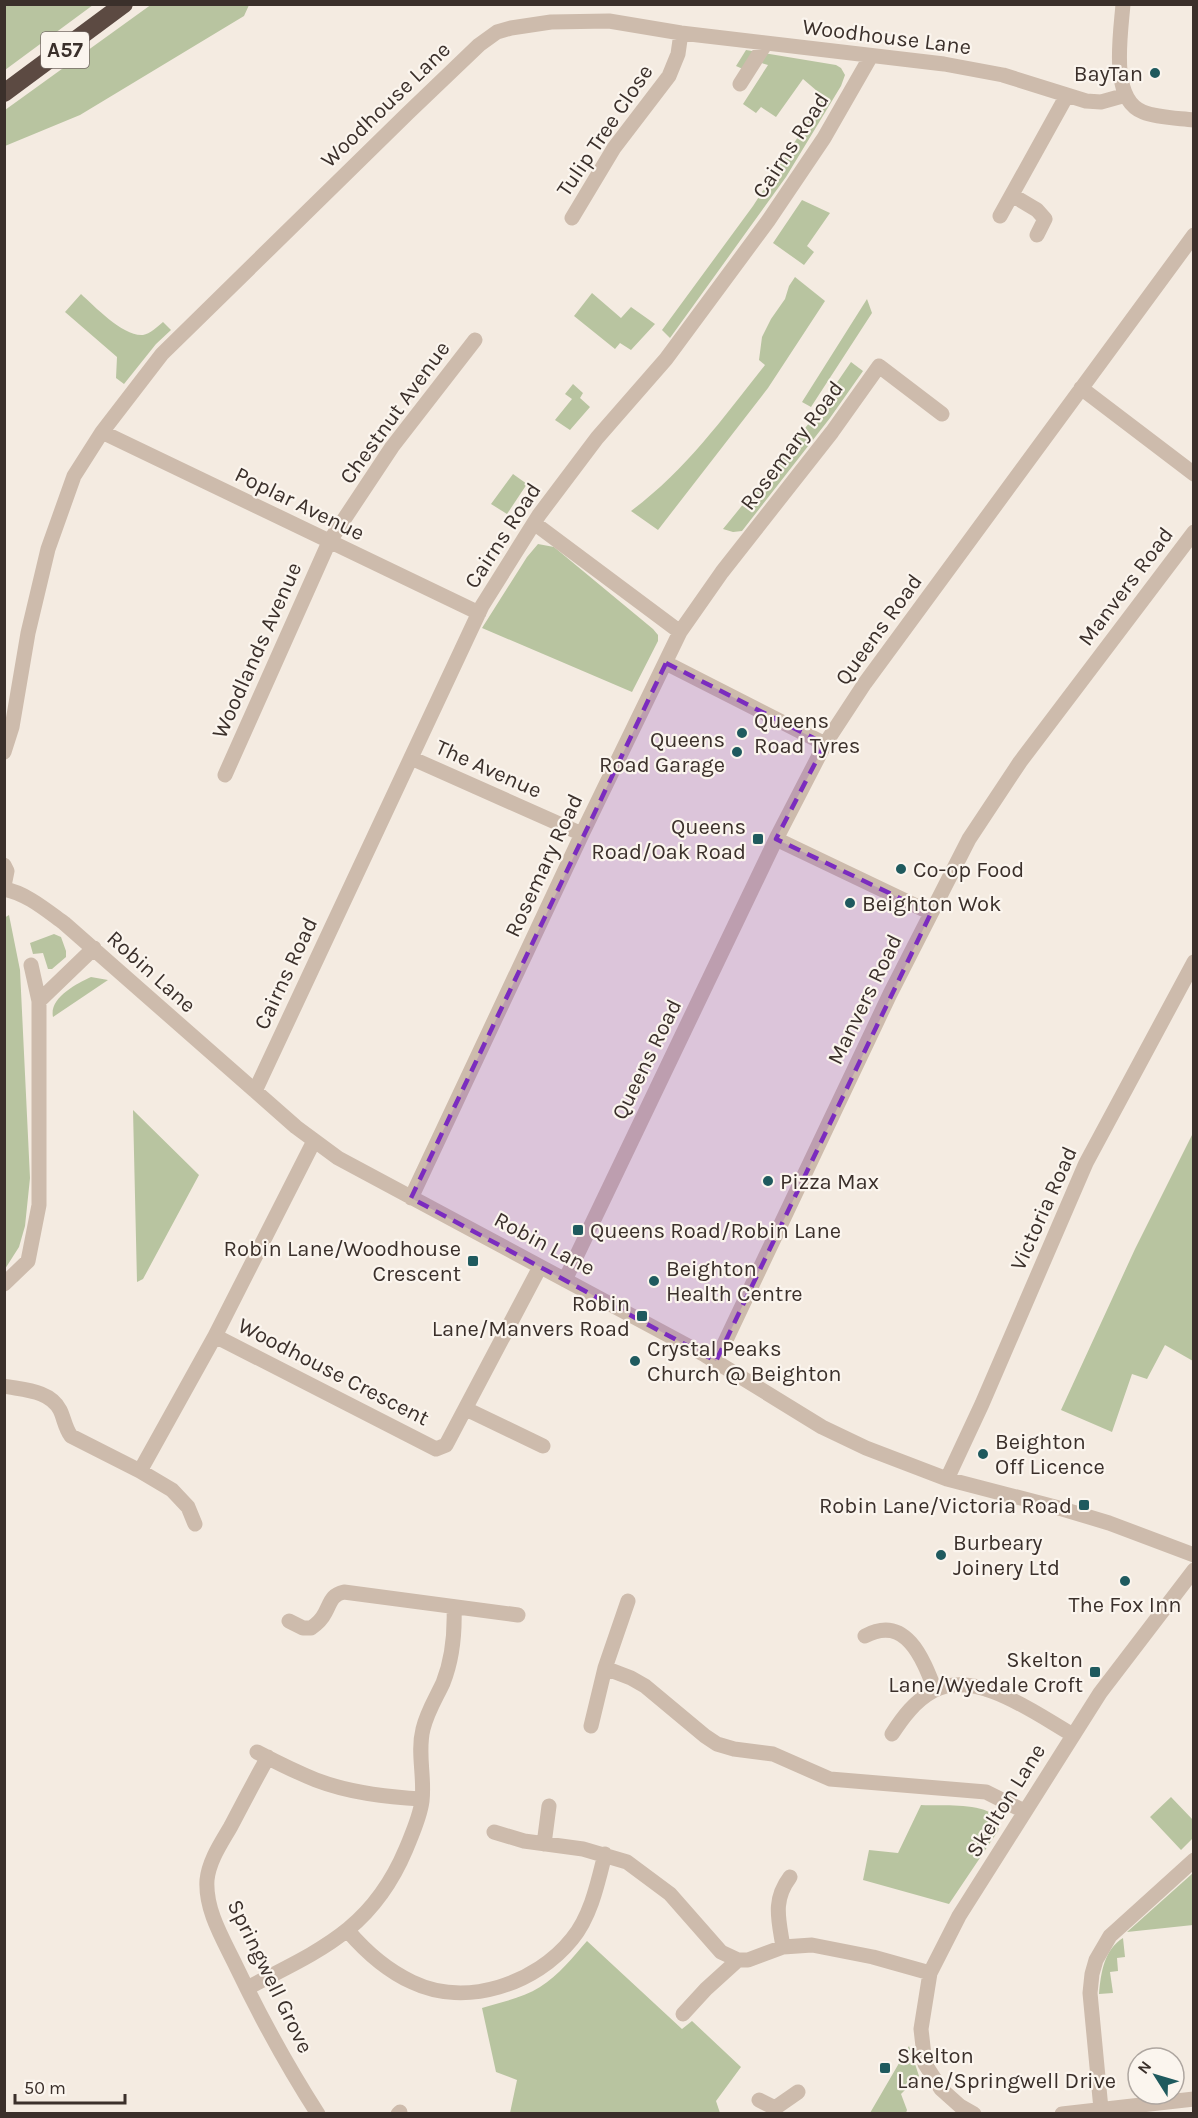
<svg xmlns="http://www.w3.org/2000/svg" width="1198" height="2118" font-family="Karla,sans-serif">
<rect width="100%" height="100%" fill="#f4ebe1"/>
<path fill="#b8c4a0" d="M 5,4 L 93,4 L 93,5 L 5,70 Z
M 152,4 L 249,5 L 244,16 L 80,115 L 5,146 L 5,110 Z
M 746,50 L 836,65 L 841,68 L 845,75 L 841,86 L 786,177 L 670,338 L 662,330 L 753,206 L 824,97 L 803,79 L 776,117 L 761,107 L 756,113 L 743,104 L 768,65 L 758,62 L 752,73 L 736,66 Z
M 802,200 L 830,213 L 807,246 L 814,252 L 804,265 L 773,243 Z
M 795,277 L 825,301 L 768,388 L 658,530 L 631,511 C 687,469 722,419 765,365 L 759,360 L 762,337 L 771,319 L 785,299 L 789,286 Z
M 592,293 L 621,318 L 631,307 L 655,324 L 631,350 L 620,343 L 615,349 L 574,316 Z
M 81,294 C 94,306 124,337 143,335 C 150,334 157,327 163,322 L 171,330 L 156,344 L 124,384 L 116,378 L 117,357 L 65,312 Z
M 867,299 L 872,313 L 811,407 L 802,402 Z
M 851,362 L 863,371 L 830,418 L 742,531 L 733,532 L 723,529 L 810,422 Z
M 573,384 L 583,393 L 580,398 L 590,407 L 570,430 L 555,420 L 572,399 L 565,394 Z
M 513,474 L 527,484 L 507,514 L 491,504 Z
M 538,544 L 554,547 L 653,629 L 658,635 L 658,641 L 632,692 L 482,628 L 527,557 Z
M 9,915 L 20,970 L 30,1178 L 25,1226 L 19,1247 L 5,1269 L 4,918 Z
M 54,934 L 61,937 L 66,951 L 66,957 L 52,969 L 48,969 L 43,953 L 33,954 L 30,943 Z
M 91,977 L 108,980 L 53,1017 C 49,998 76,984 91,977 Z
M 133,1110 L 199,1175 L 143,1279 L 137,1282 Z
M 1193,1133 L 1193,1361 L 1165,1345 L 1147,1379 L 1132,1374 L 1112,1432 L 1061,1410 L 1135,1249 Z
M 1171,1797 L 1193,1820 L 1193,1838 L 1181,1850 L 1150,1817 Z
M 921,1805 C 942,1806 990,1801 1000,1822 L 998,1831 L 949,1904 L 863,1880 L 869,1850 L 898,1853 Z
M 1193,1873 L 1193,1925 L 1127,1932 Z
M 1123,1938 L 1125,1957 L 1117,1958 L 1118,1971 L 1110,1972 L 1113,1993 L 1099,1994 C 1101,1972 1104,1950 1123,1938 Z
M 587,1941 L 682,2029 L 692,2021 L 741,2067 L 716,2101 L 720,2113 L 510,2113 L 517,2080 L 496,2072 L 482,2008 C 501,2002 523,1998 540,1987 C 559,1975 573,1957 587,1941 Z
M 909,2046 L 919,2076 L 901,2094 L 907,2110 L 906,2113 L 870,2113 Z"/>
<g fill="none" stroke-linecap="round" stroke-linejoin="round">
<path stroke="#cdbbac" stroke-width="15" d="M 1123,4 C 1121,33 1109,99 1143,112 C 1158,118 1177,118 1194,120
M 740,84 L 766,43
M 1012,195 L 1037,210 L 1045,219 L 1037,235
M 1000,216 L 1066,97
M 572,218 L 614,148 L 669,76 L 678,54 L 681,33
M 1081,388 L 1194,474
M 102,432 L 479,613
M 534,523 L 680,632
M 666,663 L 825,744
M 4,752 L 12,727 L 28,633 L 48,549 L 74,476 L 102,432 L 162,354 L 408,113 L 479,45 L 497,32 L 511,28 L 551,22 L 609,21 L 681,33 L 944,64 L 1003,75 L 1086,101 L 1101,102 L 1126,95
M 411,758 L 582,834
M 225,775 L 329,542 L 392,447 L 475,340
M 776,839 L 931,913
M 4,865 L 7,871 L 4,886
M 4,889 C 26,893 46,910 64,923 L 296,1127 L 338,1158 L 705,1355 L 822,1427 L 866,1448 L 947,1479 L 1059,1508 L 1109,1523 L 1194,1555
M 39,1001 L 94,948
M 255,1091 L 482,606 L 539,515 L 597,438 L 666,359 L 768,221 L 824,138 L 871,56
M 411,1198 L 582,834 L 680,632 L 722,572 L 832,432 L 879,366 L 942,414
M 565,1280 L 776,839 L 825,744 L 865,683 L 1194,235
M 4,1284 L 28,1261 L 39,1205 L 39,1001 L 31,965
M 215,1336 L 436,1449 L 446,1445 L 540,1267
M 716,1361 L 890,994 L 969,839 L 1020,762 L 1194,532
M 4,1386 C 23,1390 50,1390 60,1410 C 64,1418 65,1428 71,1436 L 140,1471 L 172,1490 L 188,1507 L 195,1524
M 466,1409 L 543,1446
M 140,1471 L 215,1336 L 314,1141
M 947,1479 L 982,1404 L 1086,1163 L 1194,962
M 289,1621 L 303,1628 L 311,1628 C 317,1624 322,1619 325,1613 C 331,1602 331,1595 344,1592 L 518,1615
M 865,1636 C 906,1614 923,1659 935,1690
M 605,1668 L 631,1678 L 645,1686 L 705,1736 L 717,1744 L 734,1749 L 773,1754 L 830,1779 L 986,1792 L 1024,1811
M 591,1726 L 605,1668 L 628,1601
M 892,1734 C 903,1717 915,1701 933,1691 C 976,1668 1036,1714 1073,1735
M 257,1752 C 276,1762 296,1772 316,1780 C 350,1793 386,1797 422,1799
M 268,1757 C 255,1780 243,1803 231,1826 C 222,1842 209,1860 207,1880 C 205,1910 223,1939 236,1966 C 260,2016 287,2066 318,2114
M 494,1832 L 524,1841 L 583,1849 L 627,1862 L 670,1894 L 721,1952 L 738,1960 L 748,1960 L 783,1947 L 812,1945 L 873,1957 L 930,1973
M 544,1844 L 549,1806
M 348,1931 C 366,1952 386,1970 412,1982 C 466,2008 536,1984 572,1939 C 591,1916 598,1882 605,1854
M 783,1947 C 779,1920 772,1901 790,1877
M 247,1988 C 320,1950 372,1930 406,1849 C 412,1834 420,1817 422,1801 C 425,1777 417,1753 423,1729 C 427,1712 436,1698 443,1683 C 453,1658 455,1634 454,1607
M 683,2014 L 706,1989 L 738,1960
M 759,2100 L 775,2108
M 1101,2109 L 1090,1993 L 1092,1974 L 1096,1960 L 1110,1936 L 1194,1860
M 398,2114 L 400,2112
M 774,2114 L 775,2108 L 798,2092
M 974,2114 L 960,2106 L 941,2089 L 925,2064 L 921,2029 L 930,1973 L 959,1916 L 1100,1693 L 1194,1570
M 1062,2114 L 1194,2099"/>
<path stroke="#5c4a42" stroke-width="18" d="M 4,93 L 124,4"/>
</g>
<path fill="#7b2cbf" fill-opacity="0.2" stroke="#7b2cbf" stroke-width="4.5" stroke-dasharray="12 8" stroke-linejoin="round" d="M 666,663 L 825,744 L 776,839 L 931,913 L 716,1361 L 411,1198 Z"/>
<g fill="#1f5a5e" stroke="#fbf5ee" stroke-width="2">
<circle cx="1155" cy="73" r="6"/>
<circle cx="742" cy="733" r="6"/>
<circle cx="737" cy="752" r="6"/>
<rect x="752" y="833" width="12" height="12" rx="3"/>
<circle cx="901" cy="869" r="6"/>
<circle cx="850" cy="903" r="6"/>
<circle cx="768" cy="1181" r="6"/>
<rect x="572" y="1224" width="12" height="12" rx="3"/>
<rect x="467" y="1255" width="12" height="12" rx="3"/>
<circle cx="654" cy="1281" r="6"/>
<rect x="636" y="1310" width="12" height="12" rx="3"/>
<circle cx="635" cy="1361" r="6"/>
<circle cx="983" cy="1454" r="6"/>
<rect x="1078" y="1499" width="12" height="12" rx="3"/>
<circle cx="941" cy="1555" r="6"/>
<circle cx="1125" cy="1581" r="6"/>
<rect x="1089" y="1666" width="12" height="12" rx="3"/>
<rect x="879" y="2062" width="12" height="12" rx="3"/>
</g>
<g text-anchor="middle" stroke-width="4.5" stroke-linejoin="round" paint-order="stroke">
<rect fill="#fbf5ee" stroke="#756b66" stroke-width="1.5" x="41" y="32" width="48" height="36" rx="4.5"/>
<g font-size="21" font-weight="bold" fill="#3b302b">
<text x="65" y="57">A57</text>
</g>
<g font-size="22" fill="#3b302b" stroke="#fbf5ee">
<text transform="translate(887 36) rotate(7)" y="8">Woodhouse Lane</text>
<text transform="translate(385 104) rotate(-44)" y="8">Woodhouse Lane</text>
<text transform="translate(604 130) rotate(-56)" y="8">Tulip Tree Close</text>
<text transform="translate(790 145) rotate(-57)" y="8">Cairns Road</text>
<text transform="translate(394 412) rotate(-54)" y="8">Chestnut Avenue</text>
<text transform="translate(791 445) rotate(-53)" y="8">Rosemary Road</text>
<text transform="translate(300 503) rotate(26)" y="8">Poplar Avenue</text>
<text transform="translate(502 535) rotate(-57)" y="8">Cairns Road</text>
<text transform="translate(1125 586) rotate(-53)" y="8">Manvers Road</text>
<text transform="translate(878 629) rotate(-54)" y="8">Queens Road</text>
<text transform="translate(256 650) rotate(-66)" y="8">Woodlands Avenue</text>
<text transform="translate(489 768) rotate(24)" y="8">The Avenue</text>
<text transform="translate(543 865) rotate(-65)" y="8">Rosemary Road</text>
<text transform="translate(152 971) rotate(42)" y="8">Robin Lane</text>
<text transform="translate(285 973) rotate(-65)" y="8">Cairns Road</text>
<text transform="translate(864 999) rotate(-64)" y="8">Manvers Road</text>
<text transform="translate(646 1059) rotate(-64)" y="8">Queens Road</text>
<text transform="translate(1043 1208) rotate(-66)" y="8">Victoria Road</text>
<text transform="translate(545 1243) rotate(28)" y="8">Robin Lane</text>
<text transform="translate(334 1371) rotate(27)" y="8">Woodhouse Crescent</text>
<text transform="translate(1005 1800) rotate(-58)" y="8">Skelton Lane</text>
<text transform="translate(271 1976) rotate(64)" y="8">Springwell Grove</text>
</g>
<g font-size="22" fill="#3b302b" stroke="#fbf5ee" text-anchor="start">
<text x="1143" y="81" text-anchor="end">BayTan</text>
<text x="754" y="728">Queens<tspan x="754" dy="25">Road Tyres</tspan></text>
<text x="725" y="747" text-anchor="end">Queens<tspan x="725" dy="25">Road Garage</tspan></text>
<text x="746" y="834" text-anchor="end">Queens<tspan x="746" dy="25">Road/Oak Road</tspan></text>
<text x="913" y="877">Co-op Food</text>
<text x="862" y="911">Beighton Wok</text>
<text x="780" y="1189">Pizza Max</text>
<text x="590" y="1238">Queens Road/Robin Lane</text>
<text x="461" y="1256" text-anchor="end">Robin Lane/Woodhouse<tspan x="461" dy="25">Crescent</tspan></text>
<text x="666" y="1276">Beighton<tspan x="666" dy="25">Health Centre</tspan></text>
<text x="630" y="1311" text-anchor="end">Robin<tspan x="630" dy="25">Lane/Manvers Road</tspan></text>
<text x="647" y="1356">Crystal Peaks<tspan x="647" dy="25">Church @ Beighton</tspan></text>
<text x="995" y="1449">Beighton<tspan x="995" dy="25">Off Licence</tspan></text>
<text x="1072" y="1513" text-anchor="end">Robin Lane/Victoria Road</text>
<text x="953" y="1550">Burbeary<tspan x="953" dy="25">Joinery Ltd</tspan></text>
<text x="1125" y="1612" text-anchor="middle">The Fox Inn</text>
<text x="1083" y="1667" text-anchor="end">Skelton<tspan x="1083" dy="25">Lane/Wyedale Croft</tspan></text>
<text x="897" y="2063">Skelton<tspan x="897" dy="25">Lane/Springwell Drive</tspan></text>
</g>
</g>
<rect width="1198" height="2118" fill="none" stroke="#3b302b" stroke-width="12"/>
<g transform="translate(1156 2076) rotate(307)"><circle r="28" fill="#fbf5ee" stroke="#aea6a0" stroke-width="1.5"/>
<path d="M0-4.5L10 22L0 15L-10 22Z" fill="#1f5a5e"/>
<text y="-9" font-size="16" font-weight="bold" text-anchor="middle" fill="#3b302b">N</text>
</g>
<path d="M15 2094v9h110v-9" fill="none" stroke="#3b302b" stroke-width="3"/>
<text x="24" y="2094" font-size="18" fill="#3b302b" stroke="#fbf5ee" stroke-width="4.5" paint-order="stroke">50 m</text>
</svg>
